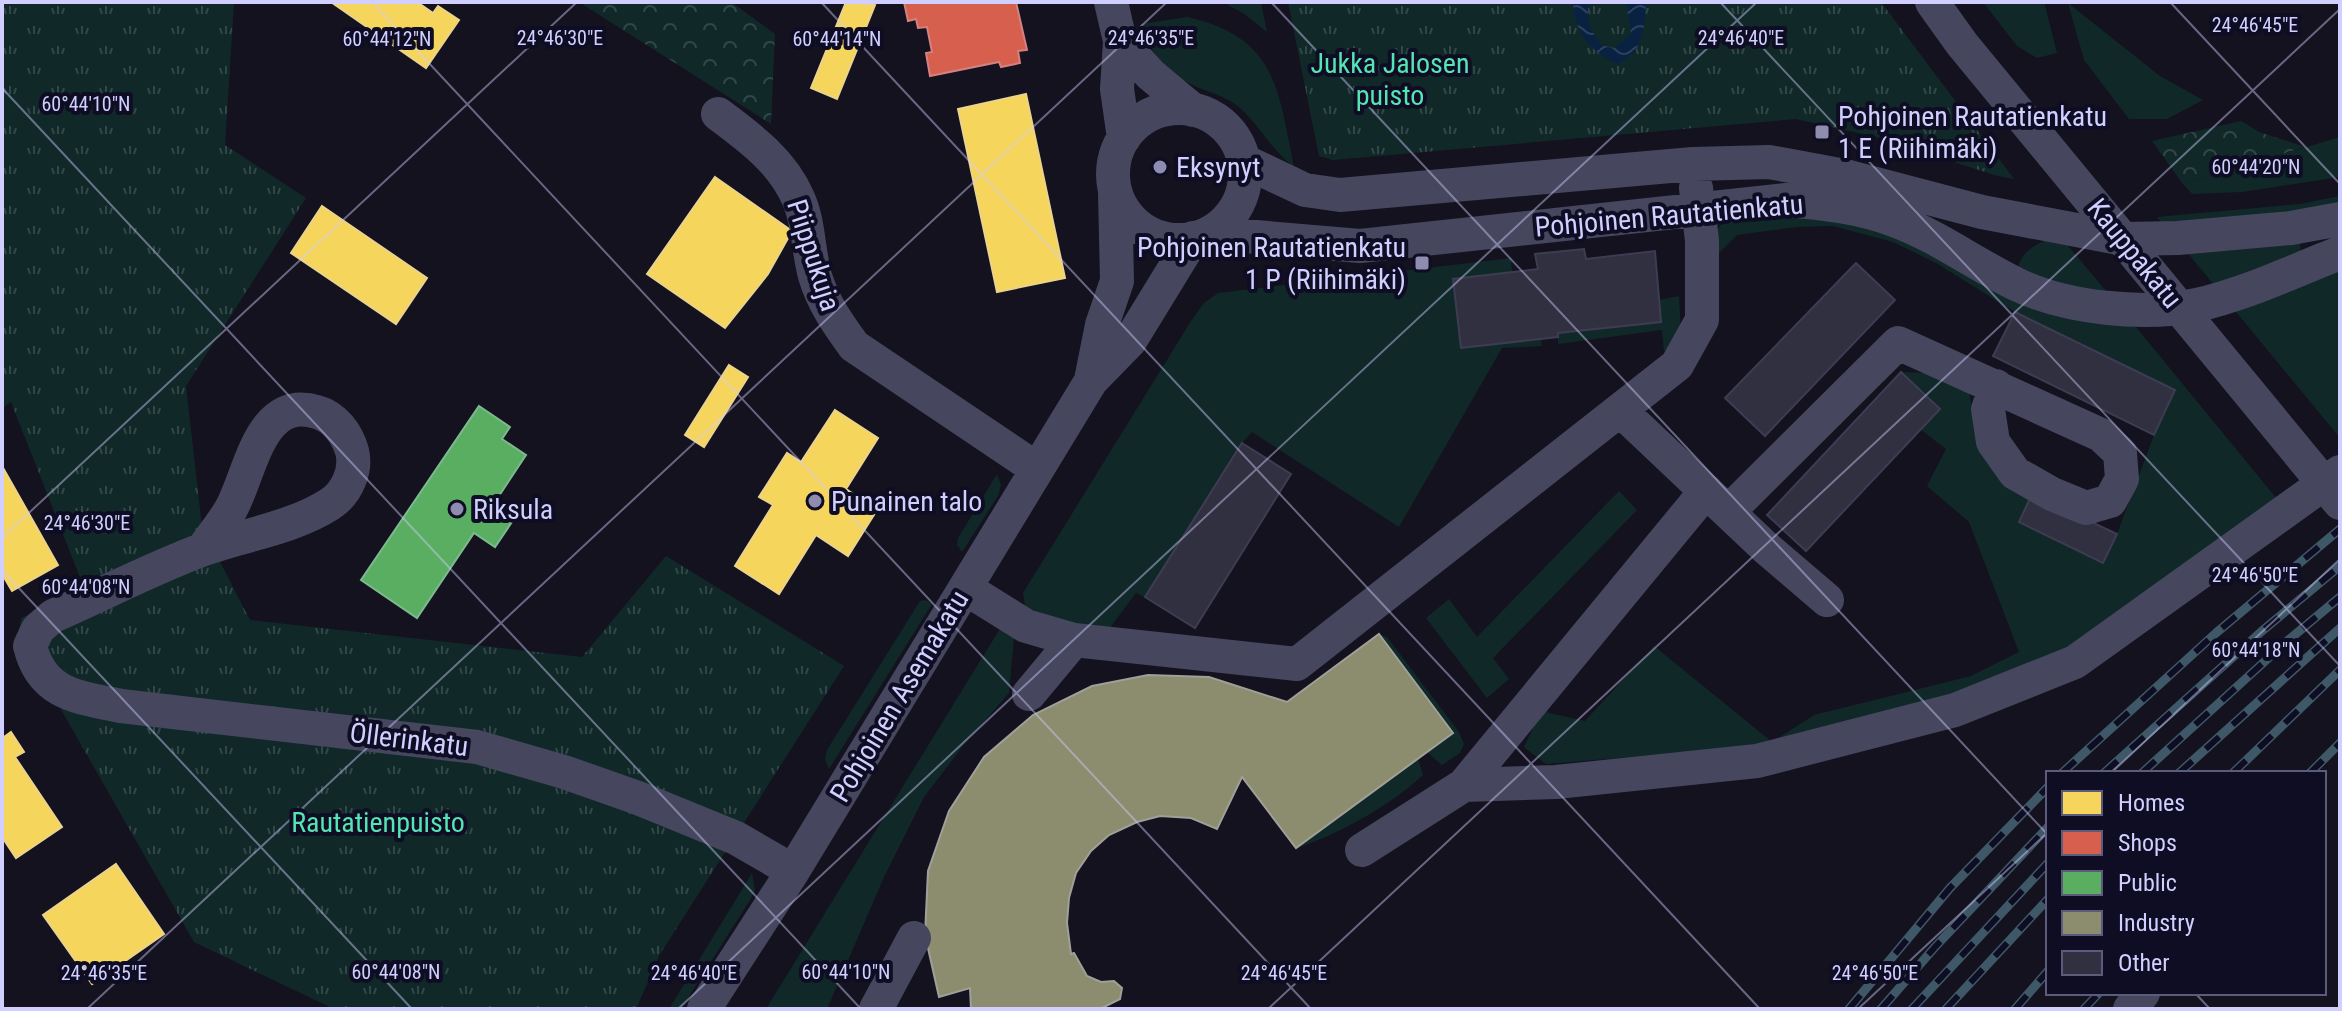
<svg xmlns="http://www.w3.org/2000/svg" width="2342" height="1011" font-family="'Roboto Condensed',sans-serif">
<defs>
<pattern id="forest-crowns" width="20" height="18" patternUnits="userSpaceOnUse" patternTransform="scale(2)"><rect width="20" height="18" fill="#102928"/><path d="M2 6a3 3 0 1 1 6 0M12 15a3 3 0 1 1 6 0" fill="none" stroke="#324748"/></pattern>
<pattern id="park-tufts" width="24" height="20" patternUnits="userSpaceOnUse" patternTransform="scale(2)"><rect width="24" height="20" fill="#102928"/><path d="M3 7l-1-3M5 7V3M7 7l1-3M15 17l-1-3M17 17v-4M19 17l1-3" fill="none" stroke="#324748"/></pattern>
<pattern id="water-waves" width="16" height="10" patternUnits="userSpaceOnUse" patternTransform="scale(2)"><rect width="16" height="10" fill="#0a2242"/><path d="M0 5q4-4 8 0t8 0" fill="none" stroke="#2d415e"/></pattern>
</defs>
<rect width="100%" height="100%" fill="#13121e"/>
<path fill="#102928" d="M 1230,2 L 1261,2 L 1267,32 L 1243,13 L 1226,4 Z
M 1983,2 L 2044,2 L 2057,53 L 2037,58 L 2017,46 Z
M 2068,3 L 2160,76 L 2203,100 L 2167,119 L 2129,119 L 2084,60 Z
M 1187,17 C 1277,37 1278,89 1294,167 C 1270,149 1261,127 1240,108 C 1229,98 1215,94 1202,89 C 1171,77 1150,55 1141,24 Z
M 2340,137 L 2340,177 L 2242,192 L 2192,194 L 2183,184 Z
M 2340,196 L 2340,208 L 2165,227 L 2157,217 L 2300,204 Z
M 1775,214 L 1837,216 L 2131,321 L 2277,499 L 2072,656 L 1969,690 L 1752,747 L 1546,764 L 1524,747 L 1541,711 L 1585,721 L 1654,646 L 1772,742 L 1814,715 L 1971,676 L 2019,652 L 1969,522 L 1927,486 L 1946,449 L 1920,429 L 1940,408 L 1901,372 L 1931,373 L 1969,392 L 1977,434 L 2032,494 L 2019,523 L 2103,562 L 2117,534 L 2154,435 L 2175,390 L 2015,312 L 1936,263 L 1893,242 L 1833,226 L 1797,227 L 1737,235 L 1719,253 L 1716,231 L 1725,219 Z
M 2049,239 L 2064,241 L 2112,298 L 2084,293 L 2018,269 C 2020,253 2035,244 2049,239 Z
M 2299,241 L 2301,248 L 2298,254 L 2215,286 L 2185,250 Z
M 1511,258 L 1512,272 L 1453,279 L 1541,338 L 1542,346 L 1502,348 L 1399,527 L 1252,432 L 1242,443 L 1145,597 L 1136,593 L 1106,633 L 1038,614 L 1025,605 L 1023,593 L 1191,321 L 1204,303 L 1218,293 Z
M 2340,266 L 2340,438 L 2232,307 Z
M 1679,296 L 1681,332 L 1673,350 L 1664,351 L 1662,330 L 1558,344 L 1558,333 L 1661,322 L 1659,300 Z
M 997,474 L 1001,485 L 998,496 L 962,552 L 957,545 L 958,538 Z
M 1619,491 L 1637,510 L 1493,658 L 1509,679 L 1487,698 L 1426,618 L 1449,599 L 1477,637 Z
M 925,600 L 932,604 L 829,769 L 825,759 L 827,750 L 920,601 Z
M 1001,627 L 1014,637 L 1009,693 L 963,746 L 924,797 L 884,877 L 827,1009 L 766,1009 Z
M 1379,634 L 1387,637 L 1459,732 L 1464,744 L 1460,753 L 1442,765 L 1427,752 L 1453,732 Z
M 1418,759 L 1423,775 C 1394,803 1335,837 1296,848 Z
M 752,873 L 755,890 L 750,900 L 681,1009 L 669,1009 Z"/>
<path fill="url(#forest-crowns)" d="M 579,2 L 731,2 L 775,34 L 771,124 Z
M 2241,121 L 2259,132 L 2305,147 L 2183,184 L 2152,141 Z"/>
<path fill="url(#park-tufts)" d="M 2,2 L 234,2 L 225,145 L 306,198 L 186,386 L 202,527 L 250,620 L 582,657 L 666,556 L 844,666 L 660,954 L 636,1009 L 334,1009 L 194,942 L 59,706 L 17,643 L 21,618 L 85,590 L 11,402 L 2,408 Z
M 1288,2 L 1881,2 L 2014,179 L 1994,175 L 1877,137 L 1796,119 L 1333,160 L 1319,156 Z"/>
<path fill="url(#water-waves)" d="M 1573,2 L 1589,2 C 1585,19 1591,30 1601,45 L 1614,48 L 1631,34 L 1626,2 L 1646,2 C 1645,26 1643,56 1617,64 C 1590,52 1574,31 1573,2 Z"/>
<path fill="#f6d55c" stroke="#ebd38d" stroke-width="2" d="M 331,2 L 422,2 L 420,4 L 433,13 L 438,6 L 459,20 L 426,68 Z
M 846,2 L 875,5 L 837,99 L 811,88 Z
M 1026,94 L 1065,278 L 997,292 L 958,109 Z
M 715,177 L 792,231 L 768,274 L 725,328 L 647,274 Z
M 322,206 L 427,278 L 396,324 L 291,253 Z
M 729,365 L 748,377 L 704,447 L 685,435 Z
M 835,410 L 878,438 L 846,489 L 877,510 L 848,556 L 816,535 L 779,594 L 735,566 L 773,505 L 759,497 L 787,453 L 801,462 Z
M 2,466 L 58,565 L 12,591 L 2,574 Z
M 11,732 L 24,752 L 15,757 L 62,827 L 16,858 L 2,837 L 2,734 L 4,737 Z
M 116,864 L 164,934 L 92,984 L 43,915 Z"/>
<path fill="#d6604d" stroke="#d48182" stroke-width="2" d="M 904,2 L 1016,2 L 1027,50 L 1018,51 L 1020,63 L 1001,67 L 999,62 L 930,76 L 926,53 L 932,52 L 927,27 L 918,28 L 916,19 L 908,21 Z"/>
<path fill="#5aae61" stroke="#7db890" stroke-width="2" d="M 479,406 L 510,427 L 502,439 L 526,455 L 495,502 L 516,516 L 495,547 L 474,533 L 417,618 L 361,580 Z"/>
<path fill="#8c8c6e" stroke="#a0a09a" stroke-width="2" d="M 1379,634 L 1453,733 L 1296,848 L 1242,777 L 1217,829 L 1191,818 L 1160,816 L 1137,822 L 1109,835 L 1091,851 L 1076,873 L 1069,898 L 1067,923 L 1071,954 L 1074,953 L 1087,976 L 1101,982 L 1114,981 L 1122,988 L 1120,999 L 1100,1009 L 971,1009 L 970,988 L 939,997 L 925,935 L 928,871 L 949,811 L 984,757 L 1033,715 L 1092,686 L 1148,675 L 1209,677 L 1287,702 Z"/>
<path fill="#313040" stroke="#3e3c52" stroke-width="2" d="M 1584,249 L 1586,259 L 1655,251 L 1661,322 L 1558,333 L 1558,337 L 1461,348 L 1453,279 L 1538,269 L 1535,254 Z
M 1856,263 L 1895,300 L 1765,436 L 1725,398 Z
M 2015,312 L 2175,390 L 2154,435 L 1993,356 Z
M 1901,372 L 1940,409 L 1806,551 L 1767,515 Z
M 1242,443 L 1291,474 L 1195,628 L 1145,597 Z
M 2032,494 L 2117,534 L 2103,563 L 2019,522 Z"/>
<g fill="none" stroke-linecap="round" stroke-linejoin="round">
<path stroke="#46475f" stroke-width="34" d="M 1111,2 L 1120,41 L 1117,89 L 1124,138
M 1120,41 L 1151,75 L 1193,110
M1113 174a66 66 0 1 1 132 0a66 66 0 1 1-132 0Z
M 718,114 C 749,137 782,161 798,198 C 809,221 808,251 815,276 C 823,303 838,324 854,346 L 1037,469
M 1244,161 L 1305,190 L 1340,195 L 1693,164 L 1769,162 L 1845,176 L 1982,212 L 2124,239 L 2178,238 L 2291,228 L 2340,219
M 1209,233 L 1360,246 L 1786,200 C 1823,203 1859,207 1894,220 C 1938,236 1976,265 2018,285 C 2067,308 2144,316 2197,305 C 2246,294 2293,271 2340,253
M 1091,380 L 1102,325 L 1117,281 L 1115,193
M 1620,410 L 1765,547 L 1827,600
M 1728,512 L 1898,343 L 2101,435 L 2120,453 L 2122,479 L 2110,501 L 2086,508 L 2052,494 L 2015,473 L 1993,442 L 1988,409 L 1996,386
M 203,549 C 212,536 223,523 231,509 C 251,473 259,395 317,412 C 335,417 347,434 352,451 C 357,470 347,493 330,504 C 295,527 244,535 204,549 C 153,568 103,594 53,616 L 38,629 L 30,646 C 42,695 78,697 121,706 L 477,747 L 564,772 L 638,798 L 736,838 L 793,871
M 965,588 L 1026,626 L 1074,640 L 1297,664 L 1677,365 L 1702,320 L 1702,241 L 1696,188
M 1029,694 L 1074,640
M 1464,785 L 1556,782 L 1757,761 L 1955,710 L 2075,662 L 2340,472
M 1362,850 L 1464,785 L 1706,491
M 704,1009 L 793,871 L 1091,381 L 1130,341 L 1193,238
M 876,1009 L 914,938
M 2130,1009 L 2143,993"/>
<defs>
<path id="rail" d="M 2062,773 L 2216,633 L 2340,529
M 2104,773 L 2262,631 L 2340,566
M 2142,773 L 2285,643 L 2340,597
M 2179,773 L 2340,628
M 2233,773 L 2340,670
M 2310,773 L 2340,743
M 1849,1009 L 1950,888 L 2048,787
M 1881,1009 L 1935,947 L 2048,827
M 1912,1009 L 2048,863
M 1946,1009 L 2048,899
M 2015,1009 L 2048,971
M 2084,1009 L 2099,993"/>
</defs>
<use href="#rail" stroke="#3f5867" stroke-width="9"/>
<use href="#rail" stroke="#0f0d23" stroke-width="6" stroke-dasharray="18" stroke-linecap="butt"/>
<path stroke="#46475f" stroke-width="34" d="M 1932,2 L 1962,44 L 2340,503"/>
</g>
<path fill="none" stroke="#d0cfff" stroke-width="2" stroke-opacity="0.45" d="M 372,2 L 1311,1009M 821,2 L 1760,1009M 1271,2 L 2048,835M 1720,2 L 2340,666M 2170,2 L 2340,184M 2,88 L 861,1009M 2,538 L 577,2M 2,570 L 412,1009M 2111,773 L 2340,559M 2195,993 L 2210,1009M 87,1009 L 1167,2M 678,1009 L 1757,2M 1268,1009 L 2340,9M 1858,1009 L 2048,832"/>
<g fill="#8e8db0" stroke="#0f0d23" stroke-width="3">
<rect x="1814" y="124" width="16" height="16" rx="4"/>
<circle cx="1160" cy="167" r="8"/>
<rect x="1414" y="255" width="16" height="16" rx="4"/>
<circle cx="815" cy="501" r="8"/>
<circle cx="457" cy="509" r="8"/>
</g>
<g text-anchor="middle" stroke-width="8" stroke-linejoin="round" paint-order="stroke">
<g font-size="28" fill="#55e4b4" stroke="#0f0d23">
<text x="1390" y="73">Jukka Jalosen<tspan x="1390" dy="32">puisto</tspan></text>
<text x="378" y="832">Rautatienpuisto</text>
</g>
<g font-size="28" fill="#d0cfff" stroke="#0f0d23" text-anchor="start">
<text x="1838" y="126">Pohjoinen Rautatienkatu<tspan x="1838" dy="32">1 E (Riihimäki)</tspan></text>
<text x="1176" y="177">Eksynyt</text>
<text x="1406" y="257" text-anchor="end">Pohjoinen Rautatienkatu<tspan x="1406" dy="32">1 P (Riihimäki)</tspan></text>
<text x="831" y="511">Punainen talo</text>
<text x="473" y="519">Riksula</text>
</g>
<g font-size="28" fill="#d0cfff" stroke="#0f0d23">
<text transform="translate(1669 215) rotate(-5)" y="10">Pohjoinen Rautatienkatu</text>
<text transform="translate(2135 253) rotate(51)" y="10">Kauppakatu</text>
<text transform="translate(814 255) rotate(72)" y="10">Piippukuja</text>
<text transform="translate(899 696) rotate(-59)" y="10">Pohjoinen Asemakatu</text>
<text transform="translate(409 739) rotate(7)" y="10">Öllerinkatu</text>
</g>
</g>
<g font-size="20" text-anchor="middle" fill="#d0cfff" stroke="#0f0d23" stroke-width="8" stroke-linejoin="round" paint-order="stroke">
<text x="2255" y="32">24°46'45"E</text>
<text x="560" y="45">24°46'30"E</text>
<text x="1151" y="45">24°46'35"E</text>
<text x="1741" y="45">24°46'40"E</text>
<text x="387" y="46">60°44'12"N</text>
<text x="837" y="46">60°44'14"N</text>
<text x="86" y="111">60°44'10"N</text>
<text x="2256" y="174">60°44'20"N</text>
<text x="87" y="530">24°46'30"E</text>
<text x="2255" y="582">24°46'50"E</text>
<text x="86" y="594">60°44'08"N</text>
<text x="2256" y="657">60°44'18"N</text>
<text x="396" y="979">60°44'08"N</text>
<text x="846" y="979">60°44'10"N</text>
<text x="104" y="980">24°46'35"E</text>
<text x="694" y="980">24°46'40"E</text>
<text x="1284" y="980">24°46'45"E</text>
<text x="1875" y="980">24°46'50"E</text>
</g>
<rect width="2342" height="1011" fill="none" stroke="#d0cfff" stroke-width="8"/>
<rect x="2046" y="771" width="280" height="224" fill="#0f0d23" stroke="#5c5b7b" stroke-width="2"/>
<rect x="2062" y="791" width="40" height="24" fill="#f6d55c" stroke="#5c5b7b" stroke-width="2"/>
<text x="2118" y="811" font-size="24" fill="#d0cfff">Homes</text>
<rect x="2062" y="831" width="40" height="24" fill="#d6604d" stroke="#5c5b7b" stroke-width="2"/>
<text x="2118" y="851" font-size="24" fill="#d0cfff">Shops</text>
<rect x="2062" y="871" width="40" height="24" fill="#5aae61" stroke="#5c5b7b" stroke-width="2"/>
<text x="2118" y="891" font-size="24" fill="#d0cfff">Public</text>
<rect x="2062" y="911" width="40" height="24" fill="#8c8c6e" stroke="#5c5b7b" stroke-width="2"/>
<text x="2118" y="931" font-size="24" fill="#d0cfff">Industry</text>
<rect x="2062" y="951" width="40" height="24" fill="#313040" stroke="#5c5b7b" stroke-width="2"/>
<text x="2118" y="971" font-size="24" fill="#d0cfff">Other</text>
</svg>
